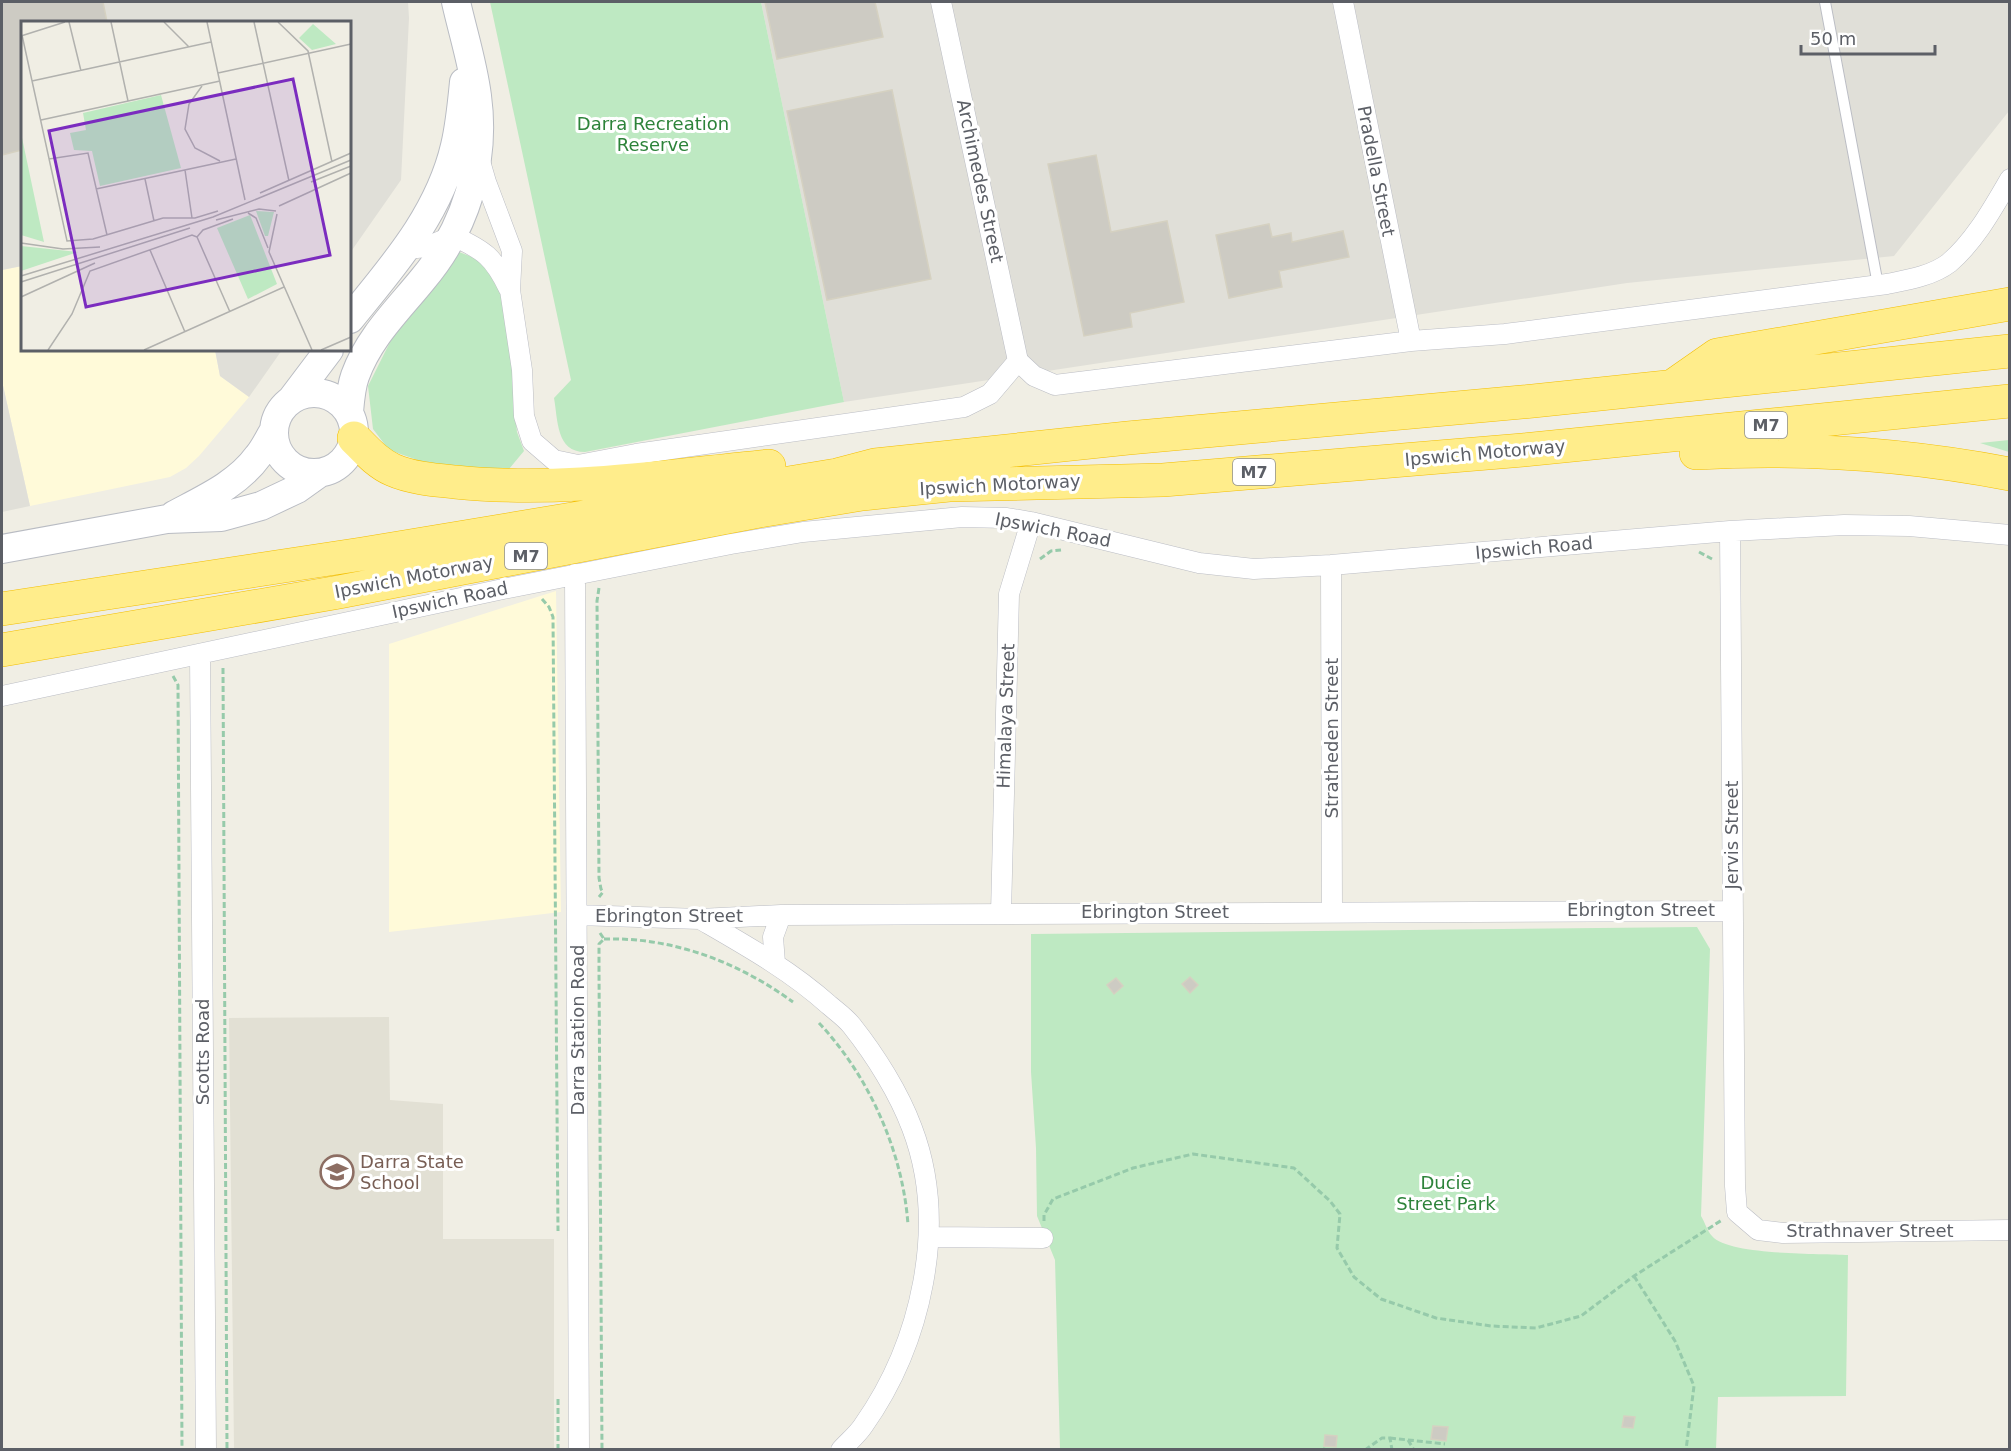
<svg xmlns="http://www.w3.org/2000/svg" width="2011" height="1451" font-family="'DejaVu Sans',sans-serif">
<rect width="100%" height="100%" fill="#f0eee4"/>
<path fill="#fffad9" d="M 22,266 L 22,350 L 215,350 L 220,376 L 249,397 L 199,456 L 186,468 L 170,477 L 30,506 L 2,381 L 2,270 Z
M 556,591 L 561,912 L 389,932 L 389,644 Z"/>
<path fill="#e0dfd8" d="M 2,2 L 408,2 L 409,18 L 401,180 L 350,253 L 350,22 L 22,22 L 22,266 L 2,270 Z
M 761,2 L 2009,2 L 2009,111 L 1894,256 L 1627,283 L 844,402 Z
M 215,350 L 282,350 L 249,397 L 220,376 Z
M 2,381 L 30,506 L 2,512 Z"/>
<path fill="#e2e0d4" d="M 389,1017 L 390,1100 L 443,1104 L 443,1239 L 554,1239 L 554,1449 L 234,1449 L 229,1018 Z"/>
<path fill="#bee9c2" d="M 490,2 L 761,2 L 844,402 L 585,452 C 556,452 558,420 554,398 L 571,380 Z
M 459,252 L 480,260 L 499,278 L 514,365 L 514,403 L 517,432 L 524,451 L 509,469 L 470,468 L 426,463 L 389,450 L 373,429 L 368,386 L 392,338 Z
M 2009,440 L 2009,452 L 1980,443 Z
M 1697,927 L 1710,949 L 1701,1216 C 1705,1222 1707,1231 1712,1236 C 1729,1256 1820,1253 1848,1255 L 1846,1396 L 1718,1397 L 1716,1449 L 1060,1449 L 1055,1260 L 1037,1216 L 1036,1148 L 1031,1072 L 1031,934 Z"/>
<path fill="#cdcbc3" stroke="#d5d1c1" stroke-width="1.5" d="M 2,2 L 103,2 L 107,22 L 22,22 L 22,150 L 2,155 Z
M 765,2 L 875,2 L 883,37 L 777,59 Z
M 892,90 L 931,279 L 827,300 L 787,111 Z
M 1096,155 L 1111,232 L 1167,221 L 1184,302 L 1130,313 L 1132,327 L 1084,336 L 1048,164 Z
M 1269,224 L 1272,237 L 1291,233 L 1292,242 L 1343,231 L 1349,257 L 1279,271 L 1282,287 L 1229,298 L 1216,235 Z
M 1190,977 L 1198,985 L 1190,993 L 1182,984 Z
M 1116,978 L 1123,986 L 1114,994 L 1107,985 Z
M 1624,1416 L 1635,1417 L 1633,1428 L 1622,1427 Z
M 1433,1426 L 1448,1427 L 1446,1441 L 1431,1439 Z
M 1325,1435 L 1337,1436 L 1336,1447 L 1324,1446 Z"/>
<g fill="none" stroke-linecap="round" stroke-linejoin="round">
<defs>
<path id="lane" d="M 1825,2 L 1878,285"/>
<path id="street" d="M 941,2 L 1018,361
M 1343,2 L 1411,341
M 479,158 L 486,182 L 512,251 L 510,290 L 522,370 L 524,416 L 532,441 L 554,460 L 578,465 L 636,454 L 964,407 L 990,394 L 1018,361
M 407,249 L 426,247 L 453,236 C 484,250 494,257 509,289
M 1018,361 L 1034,376 L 1055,385 L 1411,341 L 1505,334 L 1887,284 C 1907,280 1932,276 1949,263 C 1975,241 1993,208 2010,179
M 1730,531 L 1735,1186 L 1737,1212 L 1758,1230 L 1783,1233 L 2010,1230
M 1331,565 L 1332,911
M 575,574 L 579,1450
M 200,654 L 206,1450
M 2,696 L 503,589 L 731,544 L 803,532 L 962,517 L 1007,518 L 1031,522 L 1199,563 L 1254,569 L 1331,565 L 1730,531 L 1844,525 L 1909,526 L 2010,535
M 1001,913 L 1009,594 L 1031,522
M 577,915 L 700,919 L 781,915 L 1732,911
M 700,919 C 745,945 790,970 829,1005 C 836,1011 846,1018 852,1026 C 875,1055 899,1093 912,1128 C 949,1225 921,1344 863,1426 C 857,1435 848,1442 841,1450
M 775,963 L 773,937 L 781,915
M 929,1237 L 1043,1238"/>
<path id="secondary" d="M 350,319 C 392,267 439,215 455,146 C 460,125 462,103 464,82
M274 433a40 40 0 1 1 80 0a40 40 0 1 1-80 0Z
M 292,399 L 329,350
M 349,412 C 350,400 351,387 355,376 C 369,337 398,310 423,279 C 466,228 486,162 477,96 C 473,64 463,33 456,2
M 174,515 C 204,499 238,484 258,456 C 264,449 268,440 273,432
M 2,549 L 167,519 L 221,517 L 261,506 L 297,489 L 318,474"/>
<path id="highway" d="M 1674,385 L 1717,355 L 2010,304
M 354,438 C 366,450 377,463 393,470 C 411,478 435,480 455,482 C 559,493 665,476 769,466
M 1696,453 C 1801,447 1906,454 2010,474
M 2,609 L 362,554 L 837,475 L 875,465 L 1128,438 L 1533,401 L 2010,351
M 2,650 L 339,592 L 759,511 L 862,494 L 949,485 L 1163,480 L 1523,450 L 2010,401"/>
</defs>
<use href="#lane" stroke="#bbbdc4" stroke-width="12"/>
<use href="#street" stroke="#bbbdc4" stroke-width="21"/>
<use href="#secondary" stroke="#b9bcc3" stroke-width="30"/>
<use href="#highway" stroke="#f3be00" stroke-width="34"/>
<path stroke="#96caaa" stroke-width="3" stroke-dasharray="6 3" stroke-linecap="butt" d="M 1699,552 L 1712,559
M 1040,559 L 1051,551 L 1061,550
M 599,588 L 597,601 L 599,878 L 601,889 L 603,892 L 599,897
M 542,599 L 549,607 L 553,617 L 558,1231
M 223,668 L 227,1450
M 173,676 L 178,685 L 182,1450
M 600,933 L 604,939 L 599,944 L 599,971 L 602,1450
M 604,939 C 673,937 738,962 793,1002
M 819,1023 C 869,1076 903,1152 908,1225
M 1044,1221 L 1044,1215 L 1053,1199 L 1133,1168 L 1193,1154 L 1294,1168 L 1330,1201 L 1340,1214 L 1337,1248 L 1354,1277 L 1381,1299 L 1436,1318 L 1491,1326 L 1536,1328 L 1581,1316 L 1634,1276 L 1722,1220
M 1634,1276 L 1675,1341 L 1694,1386 L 1686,1450
M 1390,1438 L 1445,1444
M 1408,1440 L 1414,1450
M 1323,1449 L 1328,1450
M 558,1450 L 558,1396
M 1365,1450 L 1382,1438 L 1390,1438 L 1392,1450"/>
<use href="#lane" stroke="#fff" stroke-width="10"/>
<use href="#street" stroke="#fff" stroke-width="20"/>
<use href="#secondary" stroke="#fff" stroke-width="28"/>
<use href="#highway" stroke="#ffed8b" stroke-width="33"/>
</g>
<defs>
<symbol id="school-ring" viewBox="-11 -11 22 22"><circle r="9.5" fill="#fff" stroke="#8d6e63" stroke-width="1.5"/><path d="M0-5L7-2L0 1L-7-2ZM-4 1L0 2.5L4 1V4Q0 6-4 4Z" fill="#8d6e63"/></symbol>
</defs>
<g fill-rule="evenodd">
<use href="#school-ring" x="318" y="1153" width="38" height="38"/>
</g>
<g text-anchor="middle" stroke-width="6" stroke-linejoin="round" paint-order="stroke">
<g fill="#fff" stroke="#8d8f94" stroke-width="1.5">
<rect x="1745" y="412" width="42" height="26" rx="4.5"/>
<rect x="1233" y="459" width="42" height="26" rx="4.5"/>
<rect x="505" y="543" width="42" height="26" rx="4.5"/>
</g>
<g font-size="16" font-weight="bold" fill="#5c5f66">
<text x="1766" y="431">M7</text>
<text x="1254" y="478">M7</text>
<text x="526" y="562">M7</text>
</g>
<g font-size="18" fill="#2d833a" stroke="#fff">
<text x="653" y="130">Darra Recreation<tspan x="653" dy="21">Reserve</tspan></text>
<text x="1446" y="1189">Ducie<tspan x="1446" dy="21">Street Park</tspan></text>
</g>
<g font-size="18" fill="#5c5f66" stroke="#fff">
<text transform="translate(1376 171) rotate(79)" y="6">Pradella Street</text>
<text transform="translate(980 181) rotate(78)" y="6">Archimedes Street</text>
<text transform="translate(1485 453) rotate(-5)" y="6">Ipswich Motorway</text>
<text transform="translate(1000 485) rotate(-3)" y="6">Ipswich Motorway</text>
<text transform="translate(1053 530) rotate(11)" y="6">Ipswich Road</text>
<text transform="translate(1534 548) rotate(-5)" y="6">Ipswich Road</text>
<text transform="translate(414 577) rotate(-11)" y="6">Ipswich Motorway</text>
<text transform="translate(450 600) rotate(-12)" y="6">Ipswich Road</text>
<text transform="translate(1006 716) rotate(-88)" y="6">Himalaya Street</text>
<text transform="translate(1332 738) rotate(-90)" y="6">Stratheden Street</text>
<text transform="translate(1732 835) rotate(-90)" y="6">Jervis Street</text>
<text x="1641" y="916">Ebrington Street</text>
<text x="1155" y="918">Ebrington Street</text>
<text x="669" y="922">Ebrington Street</text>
<text transform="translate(578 1030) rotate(-90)" y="6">Darra Station Road</text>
<text transform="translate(203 1052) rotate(-90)" y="6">Scotts Road</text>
<text x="1870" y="1237">Strathnaver Street</text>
</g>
<g font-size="18" fill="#785e54" stroke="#fff" text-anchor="start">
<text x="360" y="1168">Darra State<tspan x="360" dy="21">School</tspan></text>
</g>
</g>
<g transform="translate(21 21)">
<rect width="330" height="330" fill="#f0eee4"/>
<path d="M 292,3 L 315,23 L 291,29 L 278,17 ZM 140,74 L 160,147 L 79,165 L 71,130 L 53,129 L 49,112 L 65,109 L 62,92 ZM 0,112 L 23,221 L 0,214 ZM 235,190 L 253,191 L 247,215 L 244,215 ZM 229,194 L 256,263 L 227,278 L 196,207 ZM 0,225 L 57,231 L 0,250 Z" fill="#bee9c2"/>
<path fill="none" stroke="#b1b1ae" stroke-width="1.5" d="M 48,1 L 60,50M 90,1 L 107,80M 143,1 L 168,26M 186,1 L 224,179M 233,1 L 268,160M 257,1 L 287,30 L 311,141M 1,14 L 46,220 L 72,218 L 142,197 L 174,197 L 197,190M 0,15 L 44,1M 197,52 L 330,23M 11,60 L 190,21M 181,65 L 168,83 L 164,108 L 174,127 L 199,140M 20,99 L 199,60M 28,138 L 67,132 L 86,214M 164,149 L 171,197M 124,158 L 133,200M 290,161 L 330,145M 75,168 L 215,138M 239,172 L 330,132M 258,185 L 330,152M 227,192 L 235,197 L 247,227M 256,193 L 248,231 L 291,329M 195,199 L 238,188 L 255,190M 176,216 L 182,209 L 212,198M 176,216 L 209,291M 0,222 L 42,228 L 79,226M 129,229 L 164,311M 0,255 L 192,196 L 330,139M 0,261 L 169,207M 0,276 L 74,242M 27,329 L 51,293 L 69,250 L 171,214 L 176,216M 123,329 L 263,266M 300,329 L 330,316"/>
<path fill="#7b2cbf" fill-opacity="0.15" stroke="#7b2cbf" stroke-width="3" d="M 272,58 L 309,234 L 65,286 L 28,110 Z"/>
<rect width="330" height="330" fill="none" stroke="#5c5f66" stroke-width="3"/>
</g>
<rect width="2011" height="1451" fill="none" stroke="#5c5f66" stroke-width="6"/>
<path d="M1801 45v9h134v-9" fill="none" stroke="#5c5f66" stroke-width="3"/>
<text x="1810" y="45" font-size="18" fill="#5c5f66" stroke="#ffffff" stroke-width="4.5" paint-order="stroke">50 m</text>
</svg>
